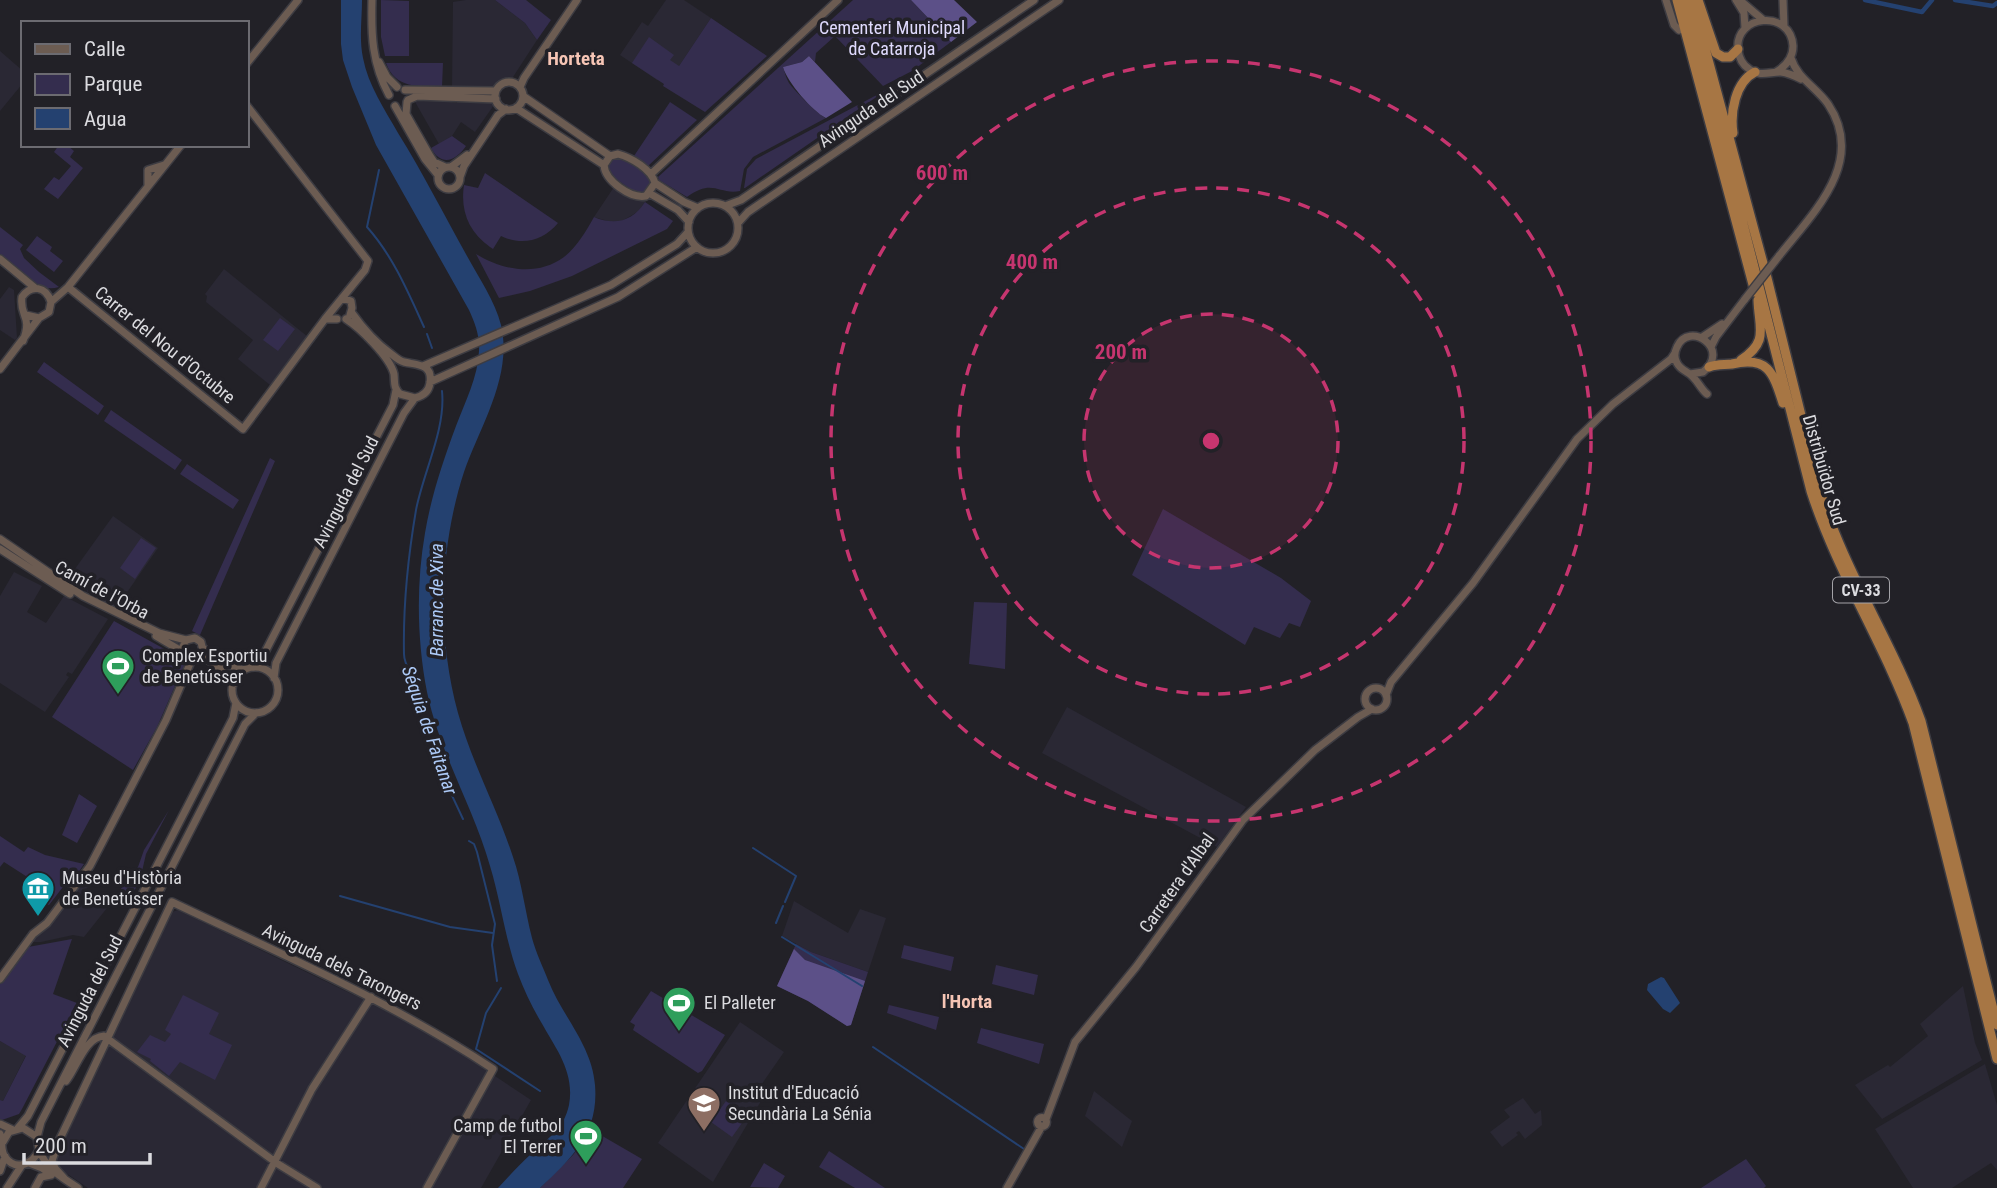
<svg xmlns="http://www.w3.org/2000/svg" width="1997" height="1188" font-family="'Roboto Condensed',sans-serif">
<rect width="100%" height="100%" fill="#222127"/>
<path fill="#2a2834" d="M 466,0 L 495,0 L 525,23 L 537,40 L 513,77 L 501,79 L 493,88 L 452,87 L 453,2 Z
M 666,0 L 684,0 L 711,18 L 679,66 L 657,80 L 620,55 L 642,22 L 648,26 Z
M 0,51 L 23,71 L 23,83 L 0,111 Z
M 414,100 L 451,100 L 452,102 L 457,103 L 458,100 L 492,101 L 494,105 L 475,132 L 461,122 L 452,136 L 439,144 Z
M 614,187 L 633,200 L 646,201 L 639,211 L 622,221 L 611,222 L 594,217 Z
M 224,269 L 308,337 L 270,385 L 238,359 L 253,340 L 206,302 L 207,296 L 205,294 Z
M 9,287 L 14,290 L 17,338 L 15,340 L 0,330 L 0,299 Z
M 113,516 L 158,548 L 116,608 L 67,580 Z
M 14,572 L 42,586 L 27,612 L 46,623 L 64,596 L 108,619 L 72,674 L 68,672 L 66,675 L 69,677 L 45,712 L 0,683 L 0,596 Z
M 1067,707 L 1246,807 L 1217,847 L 1042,753 Z
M 81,882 L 88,887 L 84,892 L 107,908 L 84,937 L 73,935 L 41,942 L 34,942 L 33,938 Z
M 794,901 L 848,933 L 860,909 L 886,918 L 868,972 L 811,952 L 782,936 Z
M 178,910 L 358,997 L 436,1037 L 531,1100 L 481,1188 L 88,1188 L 57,1167 L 55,1160 L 172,912 Z
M 1963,986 L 1975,1043 L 1982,1060 L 1882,1119 L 1855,1085 L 1888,1065 L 1890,1067 L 1928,1036 L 1920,1024 Z
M 740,1022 L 784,1052 L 757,1091 L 764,1096 L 713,1182 L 658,1143 Z
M 0,1041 L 26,1055 L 3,1101 L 0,1100 Z
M 1985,1064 L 1997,1105 L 1997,1170 L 1991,1163 L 1952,1188 L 1913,1188 L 1875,1129 Z
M 1094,1091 L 1132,1121 L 1122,1147 L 1085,1116 Z
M 1523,1098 L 1535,1114 L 1541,1110 L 1542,1125 L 1525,1139 L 1519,1131 L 1516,1133 L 1518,1135 L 1502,1147 L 1490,1132 L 1510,1117 L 1504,1110 Z"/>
<path fill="#342d4e" d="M 381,0 L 409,1 L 409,56 L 385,56 L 381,37 Z
M 495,0 L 526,0 L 551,20 L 537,40 L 525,23 Z
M 853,0 L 911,0 L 951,42 L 912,71 L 883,86 L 835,36 L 816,53 L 815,62 L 809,56 L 802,62 L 783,67 C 785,73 786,78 789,83 C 795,91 818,115 826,118 L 753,157 L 744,169 L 740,191 C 718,195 713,178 687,197 L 659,180 L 658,177 Z
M 711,18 L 767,56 L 705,112 L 663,86 L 664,84 L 632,63 L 649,37 L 674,55 L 670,60 L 679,66 Z
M 386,63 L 443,63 L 442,87 C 419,86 395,89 386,63 Z
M 888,89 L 745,188 L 744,188 L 747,169 L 756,159 Z
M 670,102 L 697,120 L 648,166 L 634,156 Z
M 452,136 L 466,146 C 456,161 441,167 431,148 Z
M 59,145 L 67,145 L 74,151 L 70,157 L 83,168 L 58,199 L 44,189 L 54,177 L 59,180 L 71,166 L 54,152 Z
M 619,156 L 648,174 L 652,184 L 645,193 L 636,193 L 609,174 L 607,165 L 611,159 Z
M 485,173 L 558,223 C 543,241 522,246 501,236 L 493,249 L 490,247 C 469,232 460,211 464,185 L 478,188 Z
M 645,202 L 673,221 L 667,229 L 572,276 L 530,291 L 499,298 L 476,254 C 502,270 537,277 564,257 C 577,247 586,231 594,217 C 615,226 633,221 645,202 Z
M 0,227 L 23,245 L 20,249 L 24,258 L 39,272 L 59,287 C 36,294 16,270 0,256 Z
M 37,236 L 52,247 L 50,251 L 63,261 L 54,272 L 26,250 Z
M 280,318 L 295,329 L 278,351 L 263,340 Z
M 44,362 L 104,406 L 98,415 L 37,372 Z
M 111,410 L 182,460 L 175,470 L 104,421 Z
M 270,458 L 275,461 L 200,635 L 192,631 Z
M 187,464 L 239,500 L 233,509 L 180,474 Z
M 1163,509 L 1281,578 L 1311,601 L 1300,627 L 1289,623 L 1280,638 L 1254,627 L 1245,645 L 1132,575 Z
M 141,538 L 156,548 L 135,579 L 120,568 Z
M 974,602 L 1007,603 L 1005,669 L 969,664 Z
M 114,621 L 186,661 L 157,727 L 133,770 L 52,717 Z
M 79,794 L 97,806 L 77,843 L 62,835 Z
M 169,810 L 146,854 L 140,880 L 125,908 L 113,899 L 138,867 L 144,850 Z
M 0,836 L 24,852 L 28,847 L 45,855 L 84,864 L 72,882 L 66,883 L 49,905 L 26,898 L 32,880 L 4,862 L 0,867 Z
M 72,939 L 53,994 L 77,1003 L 22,1109 L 19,1114 L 2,1120 L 0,1119 L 0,1100 L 3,1101 L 26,1056 L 0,1041 L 0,983 L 28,947 Z
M 796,944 L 811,952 L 868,972 L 851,1025 L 847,1026 L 808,1001 L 777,986 Z
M 904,945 L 954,957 L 951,971 L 901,958 Z
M 996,965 L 1038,975 L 1034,995 L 992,984 Z
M 651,991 L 725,1035 L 702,1071 L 698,1073 L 633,1030 L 635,1025 L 630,1022 Z
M 183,995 L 219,1013 L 209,1034 L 232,1045 L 215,1080 L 180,1062 L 169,1076 L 150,1061 L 151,1059 L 137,1052 L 150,1035 L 165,1042 L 171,1034 L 165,1030 Z
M 889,1005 L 939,1017 L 936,1030 L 887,1013 Z
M 981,1028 L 1044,1044 L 1039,1064 L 977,1043 Z
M 726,1101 L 747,1116 L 732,1137 L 711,1122 Z
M 592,1130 L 642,1159 L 623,1188 L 540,1188 L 573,1155 Z
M 829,1151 L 885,1188 L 855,1188 L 819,1167 Z
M 1746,1159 L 1766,1186 L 1764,1188 L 1701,1188 Z
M 764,1163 L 785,1176 L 778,1188 L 750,1187 Z"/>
<path fill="#5c5088" d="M 911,0 L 954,0 L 977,22 L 951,42 Z
M 809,56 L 852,102 L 826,118 C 813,112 787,82 783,67 L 802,62 Z
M 794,949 L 805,960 L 865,981 L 851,1025 L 847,1026 L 808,1001 L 777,986 Z"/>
<path fill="#244170" d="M 341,0 L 362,0 C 362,19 359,39 363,58 C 368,85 385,110 398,133 C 423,173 444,215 467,256 C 479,278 495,301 501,325 C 513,376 480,426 464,472 C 439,549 437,636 458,713 C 472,763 497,808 513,857 C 522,883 525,911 532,938 C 536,953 543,967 548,980 C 562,1016 592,1045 595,1085 C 599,1133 572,1158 540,1188 L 498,1188 C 509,1176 519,1165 531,1154 C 548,1138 564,1129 569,1105 C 575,1072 556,1049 541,1022 C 532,1007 524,990 518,974 C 505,939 501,902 490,866 C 473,806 440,754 427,692 C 417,640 416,585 425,533 C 431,497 443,461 456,426 C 465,402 478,377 479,351 C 480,336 475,323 469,310 L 376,145 L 352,87 L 343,60 L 341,44 Z
M 1661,977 L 1664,978 L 1680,1003 L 1670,1013 L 1663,1009 L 1647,990 L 1648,984 Z"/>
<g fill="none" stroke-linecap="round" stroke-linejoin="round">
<path stroke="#244170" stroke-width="2" d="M 379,170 L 367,227 C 393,256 408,292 424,327
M 427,334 L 432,348
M 442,391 C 446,429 423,473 416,510 C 408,557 403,607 404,654 C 404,665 412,674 415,683 C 418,695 420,708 424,720 C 434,754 447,787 463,819
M 469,841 L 474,844 L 477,852 L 495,924 L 492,945 L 497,981
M 753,848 L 796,876 L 785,902
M 340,896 L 450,927 L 493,933
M 776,923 L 783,906
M 782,937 L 862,986
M 501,988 L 486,1013 L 476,1049 L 540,1091
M 873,1047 L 1024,1149"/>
<path stroke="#244170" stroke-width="4.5" d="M 1865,0 L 1922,12 L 1932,0
M 1955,0 L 1993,6 L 1997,3"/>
<defs>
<path id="secondary" d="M 372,0 C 371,34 372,64 389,95
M 1666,0 L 1674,25 L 1679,30
M 1736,0 L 1744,13 L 1745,28
M 1783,0 L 1784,26
M 1742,2 L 1762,19
M 379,62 L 387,77 L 397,87
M 247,63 L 298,0
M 1776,72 C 1786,66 1793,58 1793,46 C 1791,9 1734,14 1738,50 C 1739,58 1743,65 1749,69 C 1760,77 1769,72 1781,72 C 1788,73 1795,76 1801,79
M495 96a14 14 0 1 1 28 0a14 14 0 1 1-28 0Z
M 520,87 L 524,78 L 577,0
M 405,90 L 496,91
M 523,96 L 610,156
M 408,100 L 417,96 L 496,99
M 407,102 L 406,114 L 430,156 L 434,162 L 445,167
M 247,106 L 368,261 L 365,270 L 325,319
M 395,106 L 425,159 L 438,175
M 516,108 L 604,165
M 618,154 C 632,158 651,169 655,183 L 646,196 C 631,199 605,181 604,165 L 610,156 Z
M438 178a11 11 0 1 1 22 0a11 11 0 1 1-22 0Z
M 451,167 L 467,155
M 651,174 L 838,0
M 460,177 L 464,166 L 498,115 L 506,109
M 655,183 L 684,202 L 698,208
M 148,185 L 148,170 L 164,165
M 649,193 L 678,210 L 689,222
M688 228a25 25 0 1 1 50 0a25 25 0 1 1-50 0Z
M 725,206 L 741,200 L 1034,0
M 738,223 L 748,212 L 1059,0
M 1779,256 C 1813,213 1867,162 1828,104 C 1816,87 1797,78 1791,58
M 0,259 L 35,288
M 68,287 L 243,429 L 325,319 L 337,319
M 342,298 L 351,301 L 352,308 L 350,315
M 51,302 L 68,287 L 181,145
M 346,319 C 360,328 390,357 394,374 C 395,383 393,387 400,394 L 415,398 C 423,396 429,391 430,383 C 433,363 416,365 404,362 C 399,361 394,356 390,353 C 376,343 362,327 352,313
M 1701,338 L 1722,324
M 23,341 C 33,315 19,317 22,297 C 31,284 46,286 51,302 L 49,312 L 39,318 L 26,315
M 1711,347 L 1716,337 L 1745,299
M 423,366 L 611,285 L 677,244 L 688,232
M 0,369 L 39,318
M 1690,374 L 1703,372 C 1732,349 1689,320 1677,347 C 1674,353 1674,358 1677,363 C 1681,371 1688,371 1693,377 C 1699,383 1701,389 1707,394
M 430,382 L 618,297 L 697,247
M 0,539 L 83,596 L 159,633 L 186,640
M 0,549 L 70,594
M 156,636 L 183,652
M 203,648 L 216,660 L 243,670
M 198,658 L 203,651 L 201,642 L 195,638 L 186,640 L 182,649 L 186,657 C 190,658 194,658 199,658 C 213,658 226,674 233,685
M 254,667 L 263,656 L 393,405 L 396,390
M232 690a23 23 0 1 1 46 0a23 23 0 1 1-46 0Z
M 274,678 L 276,663 L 404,413 L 415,398
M1365 699a11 11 0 1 1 22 0a11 11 0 1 1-22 0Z
M 1386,695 L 1391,682 L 1473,583 L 1577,439 L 1613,404 L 1671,359 L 1675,353
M 0,979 L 33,934 L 47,923 L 90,866 L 166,720 L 192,659
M 66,1081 C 77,1067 85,1037 104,1036 L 278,1164 L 317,1188
M1037.5 1122a4.5 4.5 0 1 1 9 0a4.5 4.5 0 1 1-9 0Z
M 1046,1119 L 1075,1042 L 1136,967 L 1243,820 L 1315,750 L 1358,717 L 1372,709
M 0,1124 L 13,1130
M 18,1128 L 28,1116 L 233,718 L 236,703
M 0,1134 C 3,1141 0,1150 5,1157 C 16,1172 33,1164 39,1150 L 37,1137 L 23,1128 L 9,1132 L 3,1142
M 37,1137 L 41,1122 L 245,724 L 256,713
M 39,1150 C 47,1170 62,1177 78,1188
M 29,1163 L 42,1168 L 50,1174
M 0,1171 L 5,1156
M 64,1178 L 55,1168 L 52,1161 L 58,1143 L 172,902 C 281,954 392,1002 493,1069 L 427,1188
M 7,1188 L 22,1165
M 35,1188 L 41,1177 L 51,1175
M 261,1188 L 312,1089 L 371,997
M 1007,1188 L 1042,1126"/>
<path id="highway" d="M 1677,0 L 1755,292
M 1683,0 L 1711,98 L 1811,491 C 1837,572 1884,643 1913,723 L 1997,1059
M 1692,0 L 1767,278 L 1819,488 C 1843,570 1892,641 1921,721 L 1997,1025
M 1698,0 L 1716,53 L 1723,57 L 1730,57 L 1738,49
M 1733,133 C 1730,113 1735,82 1755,72
M 1741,360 C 1769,341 1759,329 1758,300
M 1709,367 C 1717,364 1724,365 1732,364 C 1768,356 1773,372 1783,403"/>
</defs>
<use href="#secondary" stroke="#3d3c42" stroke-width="10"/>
<use href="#highway" stroke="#3d3c42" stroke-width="12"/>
<use href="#secondary" stroke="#6c5c52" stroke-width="7"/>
<use href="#highway" stroke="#a77644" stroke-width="9"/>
<defs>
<path id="secondary-bridge" d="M 1745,299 L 1779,256"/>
</defs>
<use href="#secondary-bridge" stroke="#3d3c42" stroke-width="10" stroke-linecap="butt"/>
<use href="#secondary-bridge" stroke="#6c5c52" stroke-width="7"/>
</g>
<circle cx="1211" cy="441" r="127" fill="#c6356f" fill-opacity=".12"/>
<g fill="none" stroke="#c6356f" stroke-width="3.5" stroke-dasharray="12 9">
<circle cx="1211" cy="441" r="127"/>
<circle cx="1211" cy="441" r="253"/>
<circle cx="1211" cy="441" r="380"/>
</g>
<defs>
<symbol id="stadium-pin" viewBox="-11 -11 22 30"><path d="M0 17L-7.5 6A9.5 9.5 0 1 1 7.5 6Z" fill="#2e9e5b" stroke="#222127"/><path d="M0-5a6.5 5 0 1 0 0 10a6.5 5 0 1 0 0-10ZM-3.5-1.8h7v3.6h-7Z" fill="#fff"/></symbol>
<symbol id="museum-pin" viewBox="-11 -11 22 30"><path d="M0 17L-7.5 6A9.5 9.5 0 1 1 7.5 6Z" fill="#0f9aa8" stroke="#222127"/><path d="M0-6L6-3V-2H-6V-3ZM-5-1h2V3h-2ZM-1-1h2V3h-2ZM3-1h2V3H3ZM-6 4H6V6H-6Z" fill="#fff"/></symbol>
<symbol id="school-pin" viewBox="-11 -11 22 30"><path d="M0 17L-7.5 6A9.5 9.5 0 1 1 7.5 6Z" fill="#8d6e63" stroke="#222127"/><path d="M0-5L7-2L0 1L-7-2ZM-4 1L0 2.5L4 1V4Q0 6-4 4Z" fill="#fff"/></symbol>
</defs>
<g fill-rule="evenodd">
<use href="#stadium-pin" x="99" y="647" width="38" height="52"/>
<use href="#museum-pin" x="19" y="869" width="38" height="52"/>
<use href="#stadium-pin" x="660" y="984" width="38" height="52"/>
<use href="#school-pin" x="685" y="1084" width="38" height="52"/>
<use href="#stadium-pin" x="567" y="1117" width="38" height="52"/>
</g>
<g text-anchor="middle" stroke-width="7" stroke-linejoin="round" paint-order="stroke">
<rect fill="#222127" stroke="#a4a3a8" stroke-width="2" x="1833" y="577.5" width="56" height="25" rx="5"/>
<g font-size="16" font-weight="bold" fill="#dbdbdf">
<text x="1861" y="596">CV-33</text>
</g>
<g font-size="18" fill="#e0dbfe" stroke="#222127">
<text x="892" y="34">Cementeri Municipal<tspan x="892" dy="21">de Catarroja</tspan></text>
</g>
<g font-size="18" fill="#dbdbdf" stroke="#222127">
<text transform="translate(871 109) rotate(-34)" y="6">Avinguda del Sud</text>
<text transform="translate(165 345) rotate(39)" y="6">Carrer del Nou d'Octubre</text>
<text transform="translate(1824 470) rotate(74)" y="6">Distribuïdor Sud</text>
<text transform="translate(346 492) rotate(-63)" y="6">Avinguda del Sud</text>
<text transform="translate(102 590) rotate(28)" y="6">Camí de l'Orba</text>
<text transform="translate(1177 883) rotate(-55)" y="6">Carretera d'Albal</text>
<text transform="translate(342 967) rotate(26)" y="6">Avinguda dels Tarongers</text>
<text transform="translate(90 991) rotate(-63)" y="6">Avinguda del Sud</text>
</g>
<g font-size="18" fill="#dbdbdf" stroke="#222127" text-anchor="start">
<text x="142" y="662">Complex Esportiu<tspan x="142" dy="21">de Benetússer</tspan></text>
<text x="62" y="884">Museu d'Història<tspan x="62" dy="21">de Benetússer</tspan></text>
<text x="704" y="1009">El Palleter</text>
<text x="728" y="1099">Institut d'Educació<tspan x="728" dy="21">Secundària La Sénia</tspan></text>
<text x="562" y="1132" text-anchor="end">Camp de futbol<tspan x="562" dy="21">El Terrer</tspan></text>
</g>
<g font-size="19" font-weight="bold" fill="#f6c5b5" stroke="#222127">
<text x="576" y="65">Horteta</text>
<text x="967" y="1008">l'Horta</text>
</g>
<g font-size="19" font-style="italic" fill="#acc9f6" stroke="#222127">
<text transform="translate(436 600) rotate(-90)" y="7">Barranc de Xiva</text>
<text transform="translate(430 730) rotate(71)" y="7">Séquia de Faitanar</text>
</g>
</g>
<circle cx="1211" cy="441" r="10" fill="#c6356f" stroke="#222127" stroke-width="3.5"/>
<g font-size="21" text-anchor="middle" font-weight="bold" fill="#c6356f" stroke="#222127" stroke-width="7" stroke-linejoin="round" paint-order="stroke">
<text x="942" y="180">600 m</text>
<text x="1032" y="269">400 m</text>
<text x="1121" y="359">200 m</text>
</g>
<rect x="21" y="21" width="228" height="126" fill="#222127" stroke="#6c6b71" stroke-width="2"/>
<rect x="35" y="44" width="35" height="10" fill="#6c5c52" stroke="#6c6b71" stroke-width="2"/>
<text x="84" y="56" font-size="21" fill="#dbdbdf">Calle</text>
<rect x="35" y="74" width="35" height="21" fill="#342d4e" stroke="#6c6b71" stroke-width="2"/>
<text x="84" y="91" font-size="21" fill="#dbdbdf">Parque</text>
<rect x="35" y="108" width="35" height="21" fill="#244170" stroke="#6c6b71" stroke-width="2"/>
<text x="84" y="126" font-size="21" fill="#dbdbdf">Agua</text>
<path d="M24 1153v10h126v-10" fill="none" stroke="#dbdbdf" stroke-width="3.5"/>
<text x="35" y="1153" font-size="21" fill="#dbdbdf" stroke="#222127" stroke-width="5" paint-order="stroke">200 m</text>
</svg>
